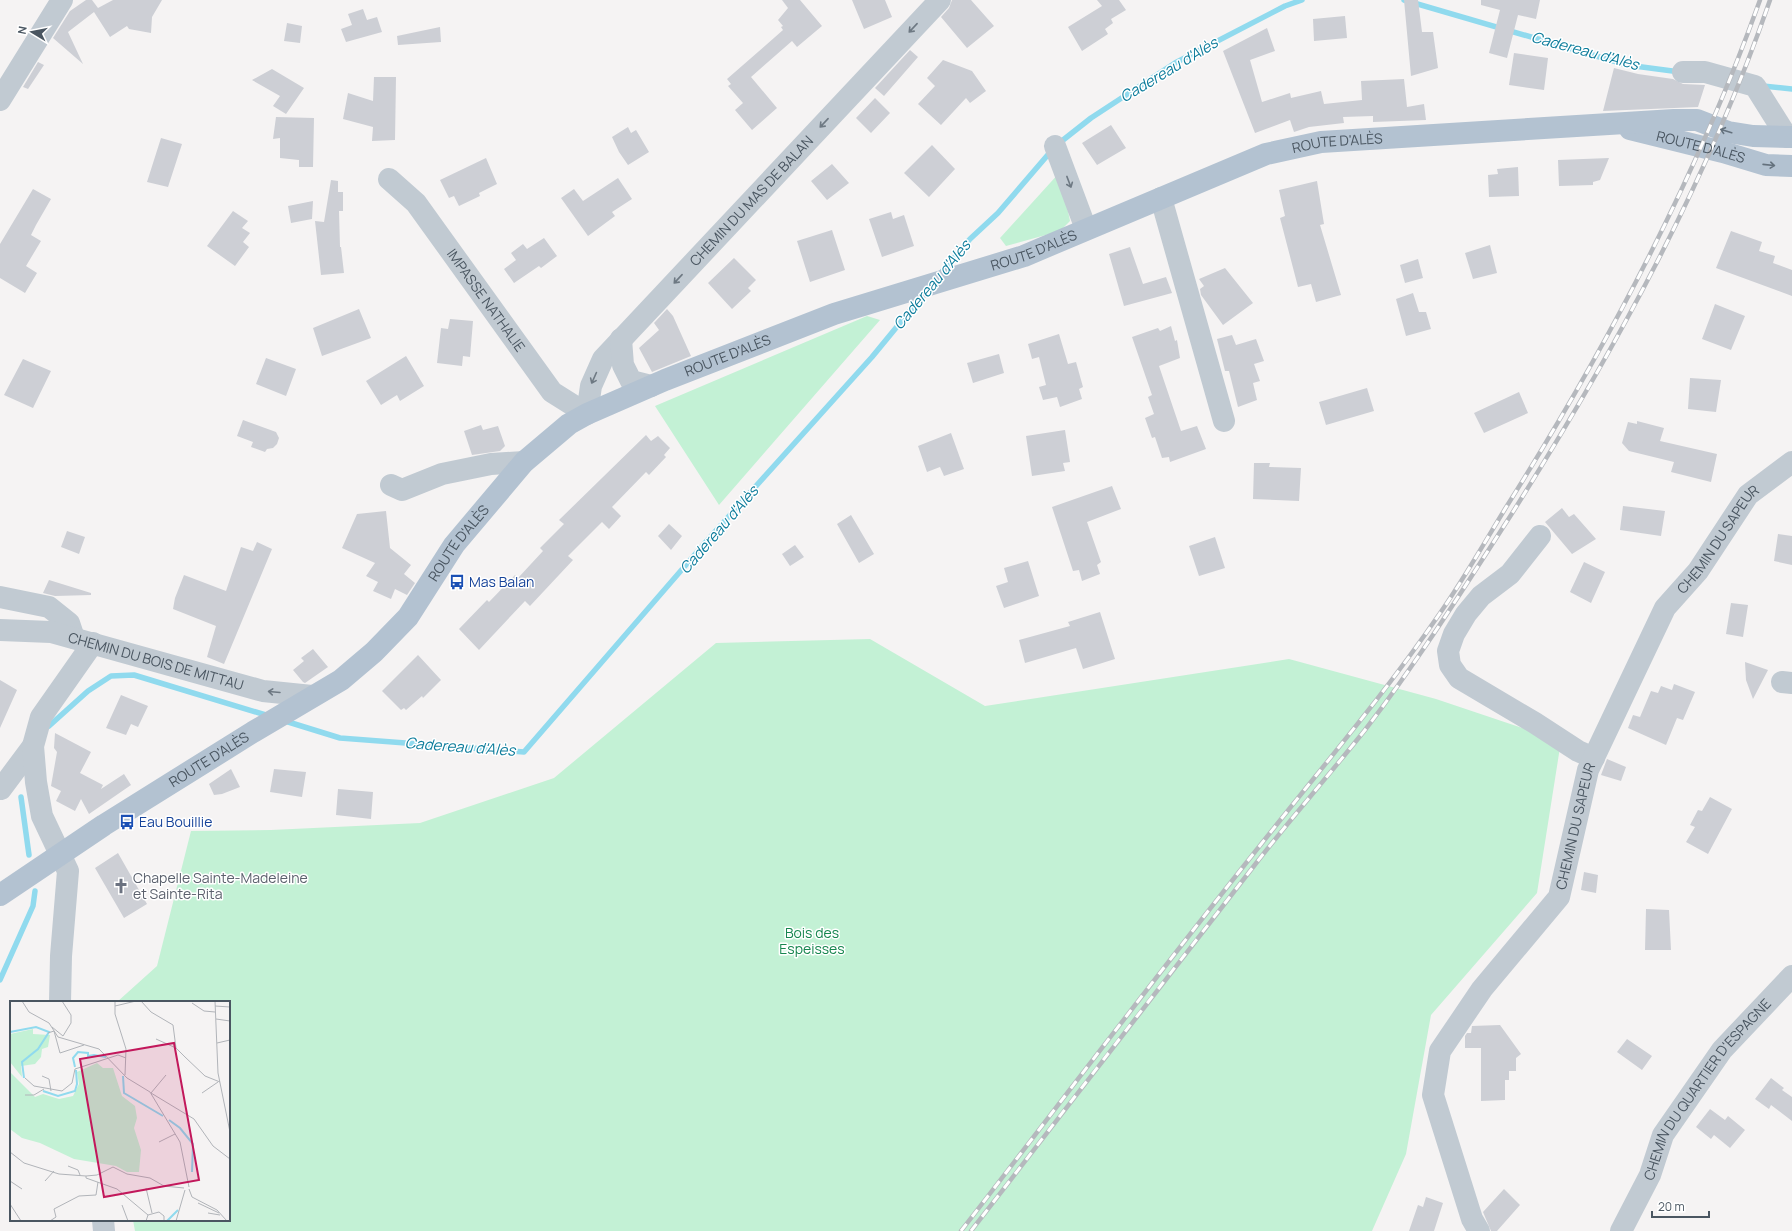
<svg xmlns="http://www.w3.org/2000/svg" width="1792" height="1231" font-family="Manrope,sans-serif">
<rect width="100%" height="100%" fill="#f5f3f3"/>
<path fill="#c3f1d5" d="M 1060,172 L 1070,221 L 1060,231 L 1006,246 L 1000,238 Z
M 867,316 L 880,320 L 719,505 L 655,406 Z
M 870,639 L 985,706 L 1289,659 L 1436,699 L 1561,741 L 1537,893 L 1431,1015 L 1406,1154 L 1372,1231 L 135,1231 L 133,1220 L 229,1220 L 229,1002 L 117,1002 L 157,966 L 191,831 L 271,830 L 420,823 L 554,778 L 716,643 Z"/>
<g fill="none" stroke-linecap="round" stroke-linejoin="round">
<path stroke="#90daee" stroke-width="5.5" d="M 1404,0 L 1627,65 L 1680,72
M 1763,86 L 1792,89
M 1058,144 L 1091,118 L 1175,63 L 1285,6 L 1302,0
M 940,274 L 970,239 L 998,213 L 1052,150
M 285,721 L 340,738 L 524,752 L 704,544 L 872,357 L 923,295
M 49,726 L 88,691 L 111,676 L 134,675 L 269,716
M 21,797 L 29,855
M 0,980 L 33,906 L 35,891"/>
</g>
<path fill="#cdcfd5" d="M 86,0 L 92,0 L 98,8 L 113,0 L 162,0 L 152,17 L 151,33 L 129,29 L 127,26 L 110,37 L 94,12 L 68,32 L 83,64 L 53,38 L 70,11 Z
M 782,0 L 800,0 L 822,26 L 797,47 L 792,41 L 751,77 L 777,108 L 752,130 L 735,110 L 743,103 L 728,86 L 731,84 L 727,79 L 783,30 L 781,27 L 783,26 L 778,20 L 788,8 Z
M 852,0 L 885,0 L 892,17 L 864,29 Z
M 952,0 L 971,0 L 994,26 L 967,48 L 941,17 L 949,8 Z
M 1097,0 L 1119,0 L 1126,10 L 1111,19 L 1113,23 L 1105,29 L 1108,34 L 1082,51 L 1068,27 L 1102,6 Z
M 1404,0 L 1418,0 L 1422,32 L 1433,32 L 1438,68 L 1411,76 Z
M 1481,0 L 1540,0 L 1536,19 L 1518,15 L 1507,58 L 1489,53 L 1500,10 L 1481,5 Z
M 363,9 L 367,20 L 377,17 L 382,32 L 346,42 L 341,29 L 352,25 L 348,14 Z
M 1345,16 L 1347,38 L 1314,41 L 1313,19 Z
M 287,23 L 302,26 L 300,43 L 284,41 Z
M 440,27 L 441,42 L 398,45 L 397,36 Z
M 1267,28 L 1275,51 L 1250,60 L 1262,102 L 1290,93 L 1291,98 L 1321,91 L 1324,104 L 1362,100 L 1361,81 L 1404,79 L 1407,107 L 1424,104 L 1426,120 L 1373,122 L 1373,116 L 1343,117 L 1344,123 L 1309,127 L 1294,132 L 1290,120 L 1255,133 L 1223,51 Z
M 910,50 L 918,57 L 884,96 L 875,88 Z
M 1514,53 L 1548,58 L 1544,90 L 1509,85 Z
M 943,60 L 972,71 L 986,91 L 970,103 L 966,98 L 941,125 L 918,104 L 935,86 L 927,78 Z
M 38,62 L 44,65 L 28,89 L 23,87 Z
M 1614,68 L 1638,74 L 1673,79 L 1683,84 L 1705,85 L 1698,107 L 1603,111 Z
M 272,69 L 304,88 L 286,114 L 273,106 L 280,96 L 252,80 Z
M 374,77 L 396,77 L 395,140 L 372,141 L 373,127 L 343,119 L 348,93 L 373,101 Z
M 875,98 L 890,113 L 871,133 L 856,118 Z
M 276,117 L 314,118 L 313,167 L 299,167 L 299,160 L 280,158 L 280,138 L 273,139 Z
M 1111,125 L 1126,148 L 1097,165 L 1082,143 Z
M 628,127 L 631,133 L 636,130 L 649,152 L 628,165 L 619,152 L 612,137 Z
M 161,138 L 182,144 L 168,187 L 147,182 Z
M 932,145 L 955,169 L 929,197 L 904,173 Z
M 486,158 L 497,184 L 479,193 L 480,196 L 459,206 L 454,196 L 449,198 L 440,180 Z
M 1609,158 L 1600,180 L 1593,182 L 1593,185 L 1559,186 L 1558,160 Z
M 832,164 L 849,183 L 827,200 L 811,181 Z
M 1518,167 L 1519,196 L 1489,197 L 1488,175 L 1498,174 L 1497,169 Z
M 618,178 L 632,199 L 612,212 L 615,216 L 588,236 L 561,198 L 574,189 L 583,201 Z
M 331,180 L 338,181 L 338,192 L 343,192 L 343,211 L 339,211 L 340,247 L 341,247 L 344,273 L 321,275 L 315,221 L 324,222 Z
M 1317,181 L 1324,224 L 1320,225 L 1341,295 L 1316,302 L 1311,284 L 1298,287 L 1280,218 L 1285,216 L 1279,190 Z
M 33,189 L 51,199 L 36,225 L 31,235 L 41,241 L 26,266 L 37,273 L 25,293 L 0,278 L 0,244 Z
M 313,201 L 312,219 L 291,223 L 288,206 Z
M 233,211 L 248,221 L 242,228 L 250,233 L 243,242 L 249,247 L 235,266 L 207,246 Z
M 891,212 L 893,219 L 904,215 L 914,246 L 882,257 L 869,219 Z
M 832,230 L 845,270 L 810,282 L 797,241 Z
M 1731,231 L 1762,242 L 1759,251 L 1775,256 L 1773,263 L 1792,270 L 1792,296 L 1716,268 Z
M 544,238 L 557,256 L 541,268 L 539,266 L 514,283 L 504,269 L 516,260 L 511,253 L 523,244 L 527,249 Z
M 1490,245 L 1497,273 L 1473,279 L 1465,253 Z
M 1130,247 L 1143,284 L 1166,277 L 1172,293 L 1124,306 L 1109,254 Z
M 734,258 L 756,280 L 748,288 L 751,291 L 732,309 L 708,283 Z
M 1418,259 L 1423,278 L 1405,283 L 1400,265 Z
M 1225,268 L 1253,303 L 1223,325 L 1201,295 L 1200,289 L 1204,286 L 1199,279 Z
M 1413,293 L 1419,312 L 1426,312 L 1431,329 L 1406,336 L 1396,299 Z
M 1715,304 L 1745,316 L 1731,350 L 1702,339 Z
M 359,309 L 371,338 L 322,356 L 313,328 Z
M 667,309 L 673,316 L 691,356 L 652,372 L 639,348 L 659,330 L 654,323 Z
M 450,319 L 473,321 L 470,357 L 463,356 L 462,366 L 437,363 L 441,328 L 448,329 Z
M 1171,326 L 1175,341 L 1177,340 L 1180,358 L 1159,366 L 1181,431 L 1197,426 L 1206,449 L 1170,462 L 1169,457 L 1162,458 L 1155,437 L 1152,438 L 1145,418 L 1154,414 L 1148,397 L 1152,395 L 1132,337 L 1158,328 L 1160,331 Z
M 1059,334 L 1068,364 L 1076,362 L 1083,387 L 1079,389 L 1082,399 L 1060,407 L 1057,397 L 1043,400 L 1039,387 L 1046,385 L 1039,357 L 1032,359 L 1028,344 Z
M 1232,335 L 1236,345 L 1256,339 L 1264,361 L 1254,364 L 1260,381 L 1253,383 L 1257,400 L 1238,407 L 1229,371 L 1225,371 L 1217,339 Z
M 999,354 L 1004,373 L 973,383 L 967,363 Z
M 406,356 L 424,386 L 400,401 L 397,395 L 381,405 L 366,381 Z
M 266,358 L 296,369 L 286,396 L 256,384 Z
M 23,359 L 51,371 L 33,408 L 4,395 Z
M 1690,378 L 1721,380 L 1716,412 L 1688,409 Z
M 1367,388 L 1374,411 L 1326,425 L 1319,402 Z
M 1519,392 L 1528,413 L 1484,433 L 1474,413 Z
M 243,420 L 276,432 L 279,438 L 277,444 L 273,448 L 267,449 L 265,452 L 251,447 L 253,442 L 237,436 Z
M 1637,421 L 1664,428 L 1660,441 L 1717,454 L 1711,482 L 1671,472 L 1674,462 L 1629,451 L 1622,443 L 1628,422 L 1637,424 Z
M 481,425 L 483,430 L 498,426 L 505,446 L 500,451 L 472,455 L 464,431 Z
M 1065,430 L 1070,462 L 1063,463 L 1065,471 L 1032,476 L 1026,436 Z
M 951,433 L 964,469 L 944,476 L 940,467 L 927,472 L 918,446 Z
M 646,435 L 651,441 L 658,436 L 670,448 L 664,455 L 666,457 L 649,475 L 646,472 L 612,507 L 621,516 L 609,529 L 602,522 L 568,556 L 573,560 L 530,606 L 525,601 L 479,650 L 459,629 L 487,600 L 489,602 L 515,575 L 518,578 L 543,551 L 540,548 L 564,524 L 559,520 Z
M 1254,463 L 1270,463 L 1269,467 L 1301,468 L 1299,501 L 1253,499 Z
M 1112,486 L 1121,509 L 1087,522 L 1101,562 L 1097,565 L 1100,574 L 1082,581 L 1079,570 L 1073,571 L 1052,507 Z
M 1623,506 L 1665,511 L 1661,536 L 1620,530 Z
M 1562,508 L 1569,517 L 1574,514 L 1596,539 L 1572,554 L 1545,522 Z
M 386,511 L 390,548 L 411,565 L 404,574 L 415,583 L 407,595 L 395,589 L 391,599 L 373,591 L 378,582 L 366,576 L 375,563 L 342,548 L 357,514 Z
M 851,515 L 874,554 L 859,563 L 837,524 Z
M 669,524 L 682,536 L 671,550 L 658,536 Z
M 67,531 L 85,537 L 79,554 L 61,547 Z
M 1778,534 L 1792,536 L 1792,565 L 1774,561 Z
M 1215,537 L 1225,568 L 1199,576 L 1189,546 Z
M 257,542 L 272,549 L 224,664 L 207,657 L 216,626 L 173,609 L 175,598 L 184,575 L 226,591 L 241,547 L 253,551 Z
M 795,545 L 804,557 L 790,566 L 782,554 Z
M 1028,561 L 1039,596 L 1004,608 L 996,586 L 1008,582 L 1004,568 Z
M 1584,562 L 1605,572 L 1591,603 L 1570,592 Z
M 49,580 L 91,593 L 91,595 L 55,596 L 43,593 Z
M 1731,603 L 1748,605 L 1743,637 L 1726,634 Z
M 1100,612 L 1115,659 L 1083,669 L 1076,648 L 1025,663 L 1019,640 L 1070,626 L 1068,622 Z
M 313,649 L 328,667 L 305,683 L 303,682 L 293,670 L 304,661 L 301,658 Z
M 418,655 L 441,680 L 423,698 L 422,696 L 406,710 L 404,708 L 401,710 L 382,691 Z
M 1745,662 L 1768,670 L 1753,699 L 1746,680 Z
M 0,680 L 17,690 L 0,728 Z
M 1674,684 L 1695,692 L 1683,720 L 1677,718 L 1666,745 L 1628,728 L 1633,715 L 1640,717 L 1651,691 L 1658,693 L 1661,686 L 1672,690 Z
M 121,695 L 148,706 L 138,727 L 131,724 L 126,735 L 106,728 Z
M 55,733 L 91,752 L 80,773 L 103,785 L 101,789 L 124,774 L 131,785 L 89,814 L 81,799 L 75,811 L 56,801 L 61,791 L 51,786 L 57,752 L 54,748 Z
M 1607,759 L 1626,767 L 1621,781 L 1601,775 Z
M 231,769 L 240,787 L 222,794 L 214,795 L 209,784 Z
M 274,769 L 306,772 L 302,797 L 270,792 Z
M 338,789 L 373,792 L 371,819 L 336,815 Z
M 1710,797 L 1732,809 L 1708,854 L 1686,842 L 1695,827 L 1690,825 L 1698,810 L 1702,811 Z
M 118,853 L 147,904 L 124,918 L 95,868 Z
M 1584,872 L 1598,875 L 1596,893 L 1581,890 Z
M 1646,909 L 1669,910 L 1671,950 L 1645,950 Z
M 1500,1025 L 1521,1054 L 1516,1058 L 1516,1071 L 1509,1071 L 1509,1080 L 1505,1080 L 1505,1100 L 1481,1101 L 1481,1048 L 1465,1048 L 1465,1036 L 1467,1033 L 1471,1033 L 1472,1026 Z
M 1627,1039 L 1652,1056 L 1642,1070 L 1617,1052 Z
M 1771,1078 L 1784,1088 L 1782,1090 L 1792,1097 L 1792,1121 L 1771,1105 L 1769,1109 L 1755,1099 Z
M 1710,1109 L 1725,1120 L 1728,1116 L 1745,1130 L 1730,1148 L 1714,1135 L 1711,1139 L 1696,1127 Z
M 1504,1189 L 1520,1205 L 1497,1231 L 1491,1231 L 1483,1212 Z
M 1426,1197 L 1443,1203 L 1434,1231 L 1409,1231 L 1418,1205 L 1423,1207 Z"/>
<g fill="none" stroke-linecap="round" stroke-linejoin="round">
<g stroke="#c1cad2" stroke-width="22">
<path d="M 1683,72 L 1705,72 L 1755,86 L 1787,137"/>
<path d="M 0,100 L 62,0"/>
<path d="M 1055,146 L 1086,229"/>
<path id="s1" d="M 389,179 L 416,203 L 552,392 L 587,414 L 591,386 L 603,359 L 940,0"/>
<path d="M 1161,198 L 1224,421"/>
<path d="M 621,339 L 623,365 L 631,381 L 651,386"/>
<path d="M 391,485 L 402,490 L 442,474 L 491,464 L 524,462"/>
<path d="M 1540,536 L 1510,574 L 1481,596 L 1466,614 L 1454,634 L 1448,651 L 1450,665 L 1459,678 L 1535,723 L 1578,751 L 1594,758"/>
<path d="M 0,597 L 49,607 L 69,623 L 74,638"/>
<path id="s2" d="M 0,630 L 51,632 L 263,691 L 312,696"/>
<path d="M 1782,682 L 1792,683"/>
<path d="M 1,789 L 33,746"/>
<path d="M 60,1002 L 61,956 L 68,871 L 42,816 L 36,782 L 33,746 L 41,717 L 93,643"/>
<path d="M 103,1220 L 104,1231"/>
<path id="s3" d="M 1479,1231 L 1472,1219 L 1433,1095 L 1440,1051 L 1482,989 L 1559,897 L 1588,770 L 1665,608 L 1698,571 L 1748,495 L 1792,462"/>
<path id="s4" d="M 1621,1231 L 1650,1175 L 1663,1135 L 1722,1050 L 1792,976"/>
</g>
<g stroke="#b3c2d1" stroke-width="22">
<path id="s5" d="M 1630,129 L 1723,152 L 1766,165 L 1792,166"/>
<path id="s6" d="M 0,895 L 104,825 L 253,732 L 341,680 L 374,652 L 408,617 L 454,545 L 524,462 L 569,424 L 587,414 L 665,380 L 834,314 L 1024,256 L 1266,154 L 1321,142 L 1674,120 L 1697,120 L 1728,132 L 1753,136 L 1792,137"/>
</g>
<defs>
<path id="rail" d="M 961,1231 C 1064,1098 1165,964 1270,833 C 1327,761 1386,692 1438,616 C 1462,582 1483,545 1505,509 C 1606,349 1696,179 1760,0
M 971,1231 C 1066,1108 1161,985 1257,862 C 1292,817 1330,774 1365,730 C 1418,661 1464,588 1511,515 C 1614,352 1707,183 1770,0"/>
</defs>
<use href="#rail" stroke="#b5b8bd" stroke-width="4.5"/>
<use href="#rail" stroke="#fff" stroke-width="3" stroke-dasharray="9" stroke-linecap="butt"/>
</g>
<defs><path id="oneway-shaft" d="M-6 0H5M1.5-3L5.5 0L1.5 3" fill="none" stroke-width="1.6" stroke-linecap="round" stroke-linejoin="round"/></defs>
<g stroke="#6e7983">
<use href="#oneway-shaft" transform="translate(913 28) rotate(133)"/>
<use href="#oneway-shaft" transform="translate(824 123) rotate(133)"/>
<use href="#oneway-shaft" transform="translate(1069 182) rotate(69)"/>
<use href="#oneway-shaft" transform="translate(678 279) rotate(133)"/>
<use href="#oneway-shaft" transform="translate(594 378) rotate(114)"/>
<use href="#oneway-shaft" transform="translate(274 692) rotate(-175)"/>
</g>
<g stroke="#64717d">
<use href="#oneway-shaft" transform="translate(1726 131) rotate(-163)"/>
<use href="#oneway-shaft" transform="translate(1769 165) rotate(6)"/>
</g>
<defs>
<symbol id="bus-bare" viewBox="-9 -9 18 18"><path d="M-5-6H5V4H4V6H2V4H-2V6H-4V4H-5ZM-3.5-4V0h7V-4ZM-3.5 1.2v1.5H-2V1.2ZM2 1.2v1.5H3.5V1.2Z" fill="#1a4fb4" stroke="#fff" stroke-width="2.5" paint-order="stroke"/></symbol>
<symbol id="church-bare" viewBox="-9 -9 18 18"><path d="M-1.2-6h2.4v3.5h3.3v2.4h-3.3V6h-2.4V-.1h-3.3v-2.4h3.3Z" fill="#6b7280" stroke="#fff" stroke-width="2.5" paint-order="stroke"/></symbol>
</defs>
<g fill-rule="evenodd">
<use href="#bus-bare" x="446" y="571" width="22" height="22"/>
<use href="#bus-bare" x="116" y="811" width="22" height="22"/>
<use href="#church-bare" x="110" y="875" width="22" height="22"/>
</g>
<g text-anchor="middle" stroke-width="3" stroke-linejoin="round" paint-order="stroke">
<g font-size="14" fill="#4a5661" stroke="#fff">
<text dy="5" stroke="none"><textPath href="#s6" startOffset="1569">ROUTE D'ALÈS</textPath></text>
<text dy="5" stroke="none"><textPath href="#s5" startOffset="73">ROUTE D'ALÈS</textPath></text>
<text dy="5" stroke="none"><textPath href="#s1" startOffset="585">CHEMIN DU MAS DE BALAN</textPath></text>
<text dy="5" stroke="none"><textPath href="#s6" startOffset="1245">ROUTE D'ALÈS</textPath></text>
<text dy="5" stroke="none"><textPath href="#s1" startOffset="156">IMPASSE NATHALIE</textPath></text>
<text dy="5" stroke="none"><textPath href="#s6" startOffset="921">ROUTE D'ALÈS</textPath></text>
<text dy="5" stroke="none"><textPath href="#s3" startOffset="780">CHEMIN DU SAPEUR</textPath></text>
<text dy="5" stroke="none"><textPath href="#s6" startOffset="585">ROUTE D'ALÈS</textPath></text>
<text dy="5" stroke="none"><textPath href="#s2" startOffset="160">CHEMIN DU BOIS DE MITTAU</textPath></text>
<text dy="5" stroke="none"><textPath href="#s6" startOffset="249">ROUTE D'ALÈS</textPath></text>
<text dy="5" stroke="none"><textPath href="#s3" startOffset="456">CHEMIN DU SAPEUR</textPath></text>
<text dy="5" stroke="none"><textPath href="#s4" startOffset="167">CHEMIN DU QUARTIER D'ESPAGNE</textPath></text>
</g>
<g font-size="14" fill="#164399" stroke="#fff" text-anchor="start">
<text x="469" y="587">Mas Balan</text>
<text x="139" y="827">Eau Bouillie</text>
</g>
<g font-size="14" fill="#5b616d" stroke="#fff" text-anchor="start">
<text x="133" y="883">Chapelle Sainte-Madeleine<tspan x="133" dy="16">et Sainte-Rita</tspan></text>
</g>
<g font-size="14" fill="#17864f" stroke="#fff">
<text x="812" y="938">Bois des<tspan x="812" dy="16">Espeisses</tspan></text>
</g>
<g font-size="15" font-style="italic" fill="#0c7c9b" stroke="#fff">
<text transform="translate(1585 51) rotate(15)" y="5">Cadereau d'Alès</text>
<text transform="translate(1169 70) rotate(-31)" y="5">Cadereau d'Alès</text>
<text transform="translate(932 285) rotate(-50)" y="5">Cadereau d'Alès</text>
<text transform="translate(719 530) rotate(-49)" y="5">Cadereau d'Alès</text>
<text transform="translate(460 747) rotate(4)" y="5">Cadereau d'Alès</text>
</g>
</g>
<g transform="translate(10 1001)">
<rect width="220" height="220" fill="#f5f3f3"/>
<path d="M 23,28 L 23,33 L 40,34 L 38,46 L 32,48 L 31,56 L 25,63 L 11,65 L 12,76 L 0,61 L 0,33 ZM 87,62 L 93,67 L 103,67 L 112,95 L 125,105 L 127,117 L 124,127 L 131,149 L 129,171 L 117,171 L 106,165 L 64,158 L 30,142 L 12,137 L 0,128 L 0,71 L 25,96 L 33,93 L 49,98 L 63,95 L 69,83 L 67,71 Z" fill="#c3f1d5"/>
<path fill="none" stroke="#90daee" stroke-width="2" d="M 0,31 L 26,26 L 39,31 L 28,48 L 12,61 L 14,77M 65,66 L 63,57 L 68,51 L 78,52 L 78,55 L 84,54 L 96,56M 113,75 L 114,92 L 153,115M 33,90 L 48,95 L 65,90 L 67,83 L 66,69M 159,119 L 170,127 L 183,143 L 182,171M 157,220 L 168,209"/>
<path fill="none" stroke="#b1b4b9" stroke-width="1" d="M 12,0 L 19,11 L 39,22 L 48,36 L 89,48 L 117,77 L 140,91 L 170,141 L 179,186M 105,0 L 105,13 L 116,48 L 115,74M 131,0 L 141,11 L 163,24 L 166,47 L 175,56 L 195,75 L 210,81M 205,0 L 208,72 L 220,131M 182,2 L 194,10 L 205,11M 105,5 L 126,0M 205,5 L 220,6M 206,18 L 220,20M 42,26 L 53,35 L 61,22 L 61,14 L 52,0M 38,32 L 44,30 L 50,52 L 74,44M 146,38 L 166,47M 207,42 L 220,39M 156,74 L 141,92 L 184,118 L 203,145 L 220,158M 32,75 L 39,78 L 41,90M 15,77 L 24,85 L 52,90 L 62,82 L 65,68 L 108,54 L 116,57M 192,92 L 208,81M 15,94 L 24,94 L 34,88M 149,141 L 165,133M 0,151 L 14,162 L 49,173 L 76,175 L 76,177 L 107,188 L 138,214 L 136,220M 58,165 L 68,169 L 70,174M 76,175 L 87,174 L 103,166 L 117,173 L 140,177 L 154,185 L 174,187M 0,180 L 12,188M 35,180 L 44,170M 136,187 L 142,212M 179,188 L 182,196 L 207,209 L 217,220M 188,202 L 209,212M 0,203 L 11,220M 112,204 L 118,220M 198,212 L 210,214M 138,214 L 149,211 L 154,215 L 154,220M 40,220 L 46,216 L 44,208 L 69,195 L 86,194 L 88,181M 166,220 L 175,189"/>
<path fill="#c2185b" fill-opacity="0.15" stroke="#c2185b" stroke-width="2" d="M 164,42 L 189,179 L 94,196 L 70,58 Z"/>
<rect width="220" height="220" fill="none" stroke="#4a5661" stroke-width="2"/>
</g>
<g transform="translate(32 32) rotate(280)" stroke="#ffffff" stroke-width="3" paint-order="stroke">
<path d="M0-3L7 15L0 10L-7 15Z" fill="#4a5661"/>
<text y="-6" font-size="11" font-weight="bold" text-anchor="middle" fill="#4a5661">N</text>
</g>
<path d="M1652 1211v6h57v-6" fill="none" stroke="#4a5661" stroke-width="2"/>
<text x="1658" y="1211" font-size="12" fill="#4a5661" stroke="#ffffff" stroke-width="3" paint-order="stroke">20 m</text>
</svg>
